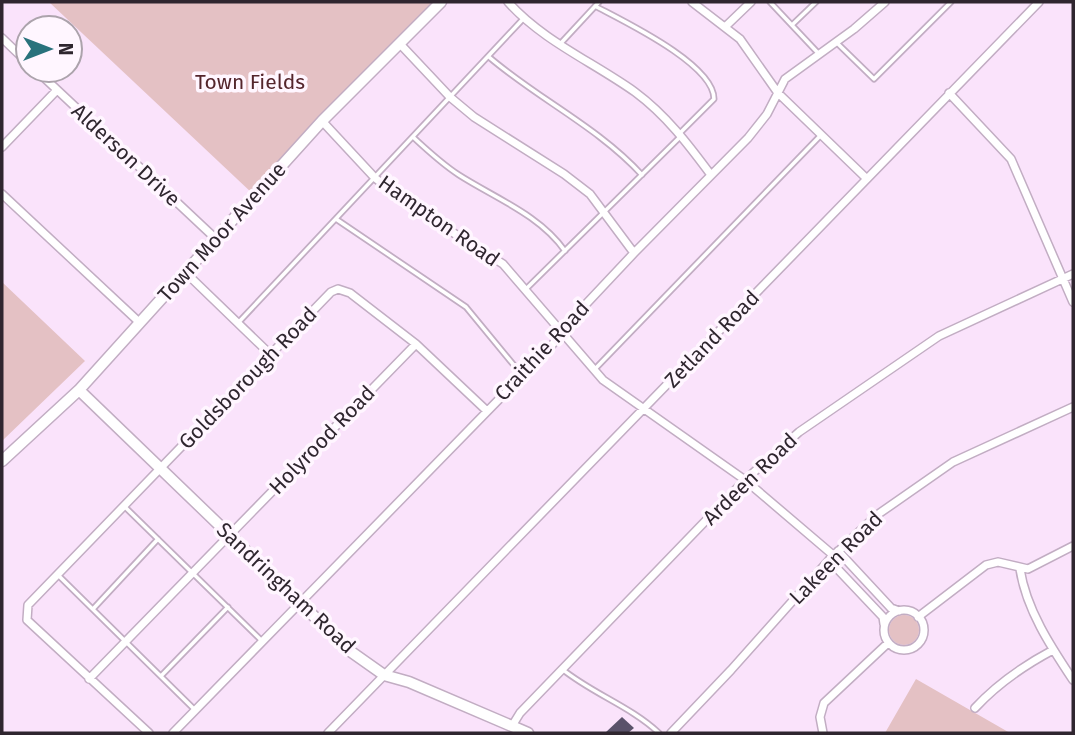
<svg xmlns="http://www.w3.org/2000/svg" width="1075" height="735" font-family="'Fira Sans',sans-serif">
<rect width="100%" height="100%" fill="#fae3fb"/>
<path fill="#e4c1c4" d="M 49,2 L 441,2 L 253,194 Z
M 2,282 L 85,361 L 2,441 Z
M889 630a15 15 0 1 1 30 0a15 15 0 1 1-30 0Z
M 916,679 L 1010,733 L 885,733 Z"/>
<path fill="#5a526a" d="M 622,717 L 634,728 L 628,733 L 605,733 Z"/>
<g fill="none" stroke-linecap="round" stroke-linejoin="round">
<defs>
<path id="lane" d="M 770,2 L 819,54
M 595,6 C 623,21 714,64 714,99 L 680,133
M 792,25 L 816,2
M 836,42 L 874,79 L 951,2
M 561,43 L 599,2
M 489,57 C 538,99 598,127 642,175
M 413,137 C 428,151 442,164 459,175 C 495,198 540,215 565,251
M 336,219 L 466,307 L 522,375
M 526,289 L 680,137
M 238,323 L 523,19
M 594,370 L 821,135
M 125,507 L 262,641
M 59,576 L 195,710
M 93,609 L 158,539
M 562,669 C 593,694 630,706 659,733
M 161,676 L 228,607"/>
<path id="street" d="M 508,2 C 543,41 593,62 635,92 C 666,115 688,144 711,175
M 692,2 L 740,39 L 778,93 L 866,178
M 726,26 L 751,2
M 2,38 L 28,63
M 401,45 L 450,97 L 474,117 L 564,174 L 590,194 L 634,253
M 36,70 L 216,239
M 949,93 L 1011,159 L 1073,302
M 322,121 L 375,178 L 417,210 L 503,264 L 603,380 L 745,480 L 833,555
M 2,147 L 57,90
M 2,194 L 139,322
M 185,272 L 271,355
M 838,551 L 891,608 L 899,611
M 829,560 L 883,617 L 884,624
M 1020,569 C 1026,609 1051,647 1073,680
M884 630a20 20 0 1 1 40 0a20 20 0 1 1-40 0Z
M 918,617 L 986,565 L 998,562 L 1028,569 L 1073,546
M 89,679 L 416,344
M 975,708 C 998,683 1023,666 1053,650
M 512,726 L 520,713 L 745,480 L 799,432 L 939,336 L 1073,274
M 149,733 L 27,620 L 28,605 L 331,292 L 338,289 L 350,293 L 416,344 L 487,411
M 173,733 L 552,345 L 571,320 L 634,253 L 748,138 L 767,114 L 785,79 L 854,29 L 885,2
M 328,733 L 1039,2
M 671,733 L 731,670 L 829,560 L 877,515 L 953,462 L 1073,407
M 823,733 L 820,717 L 824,703 L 888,643"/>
<path id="secondary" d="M 79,390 L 350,651 L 384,675 L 409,682 L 528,733
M 2,461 L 79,390 L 322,121 L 441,2"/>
</defs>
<use href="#lane" stroke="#c2adc3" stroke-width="7"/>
<use href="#street" stroke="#c2adc3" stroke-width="10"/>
<use href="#secondary" stroke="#c2adc3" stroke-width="13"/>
<use href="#lane" stroke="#fff" stroke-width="3.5"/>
<use href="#street" stroke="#fff" stroke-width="7"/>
<use href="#secondary" stroke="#fff" stroke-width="10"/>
</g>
<g text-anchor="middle" stroke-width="7" stroke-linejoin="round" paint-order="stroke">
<g font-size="21" fill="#54252c" stroke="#fff6ff">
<text x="250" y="89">Town Fields</text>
</g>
<g font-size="21" fill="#2f262f" stroke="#fff6ff">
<text transform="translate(126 155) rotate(43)" y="7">Alderson Drive</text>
<text transform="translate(439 221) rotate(35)" y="7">Hampton Road</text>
<text transform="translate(222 232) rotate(-48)" y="7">Town Moor Avenue</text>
<text transform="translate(712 339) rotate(-46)" y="7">Zetland Road</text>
<text transform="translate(542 351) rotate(-47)" y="7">Craithie Road</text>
<text transform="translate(248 378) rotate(-46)" y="7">Goldsborough Road</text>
<text transform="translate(322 440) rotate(-46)" y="7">Holyrood Road</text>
<text transform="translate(750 479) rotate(-44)" y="7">Ardeen Road</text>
<text transform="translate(836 558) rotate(-45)" y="7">Lakeen Road</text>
<text transform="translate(286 588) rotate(43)" y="7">Sandringham Road</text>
</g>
</g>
<rect width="1075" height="735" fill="none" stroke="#2f262f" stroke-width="7"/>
<g transform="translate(49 49) rotate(90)"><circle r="33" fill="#fff6ff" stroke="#aca3ac" stroke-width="2"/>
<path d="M0-5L12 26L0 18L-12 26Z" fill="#29727c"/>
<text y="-10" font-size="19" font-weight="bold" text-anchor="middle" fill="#2f262f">N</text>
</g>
</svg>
